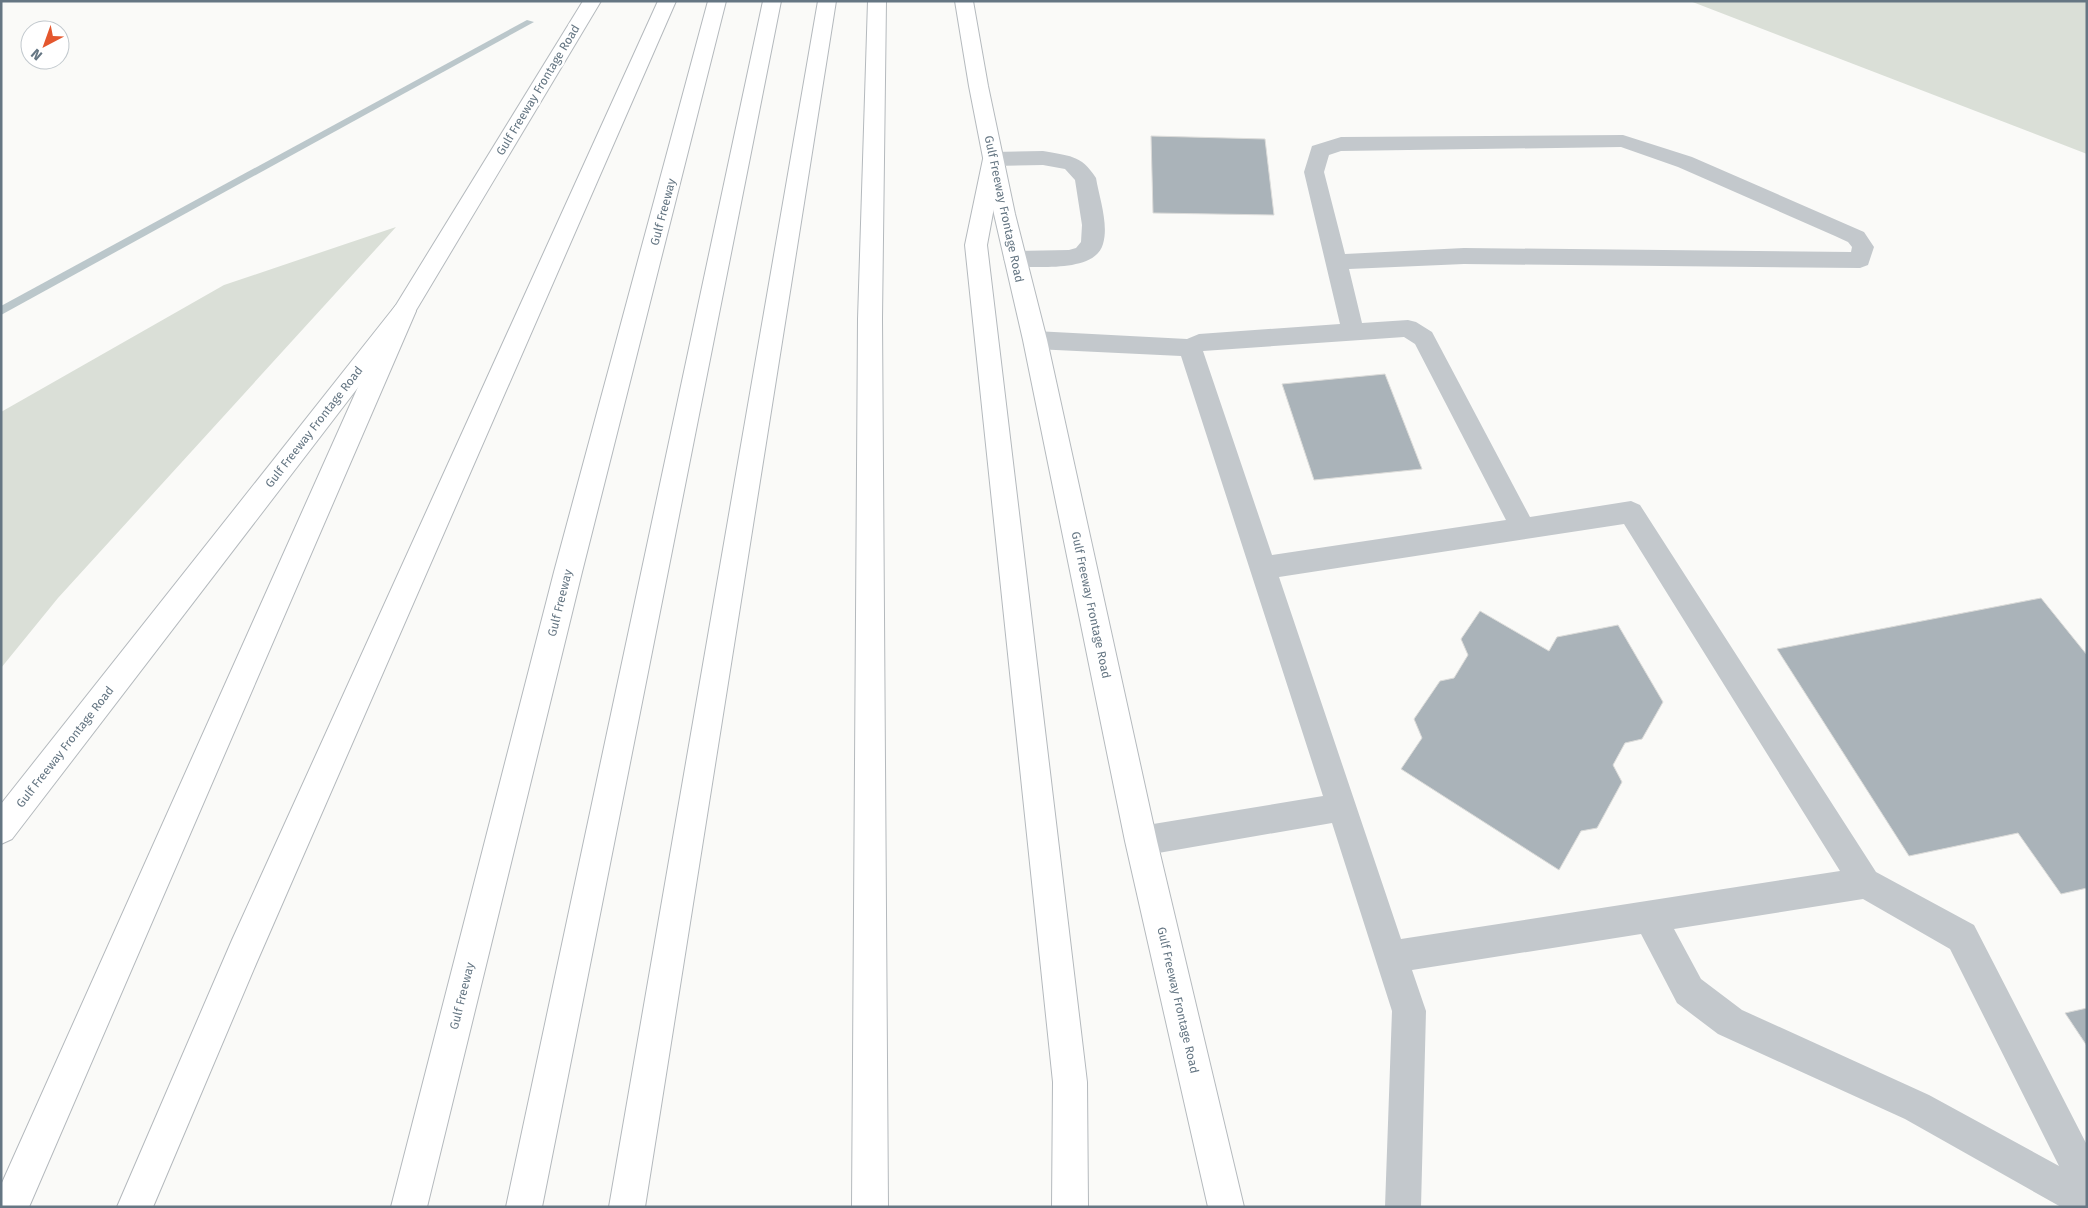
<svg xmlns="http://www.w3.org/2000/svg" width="2088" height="1208" font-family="'Fira Sans',sans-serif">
<rect width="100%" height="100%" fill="#fafaf8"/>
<path fill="#dadfd7" d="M 1690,1 L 2087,1 L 2087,154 Z
M 396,227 L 58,598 L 1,668 L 1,412 L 224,285 Z"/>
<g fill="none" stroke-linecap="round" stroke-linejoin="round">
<path fill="#bbc7cb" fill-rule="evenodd" d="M 527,20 L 534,22 L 1,315 L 1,306 Z"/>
</g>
<path fill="#aab3b9" stroke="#dcdcda" d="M 1151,136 L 1265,139 L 1274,215 L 1153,213 Z
M 1385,374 L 1422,469 L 1314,480 L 1282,384 Z
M 2041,598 L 2087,655 L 2087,888 L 2061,894 L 2018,833 L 1909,856 L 1777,649 Z
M 1480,611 L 1549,651 L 1557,637 L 1618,625 L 1663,702 L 1642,739 L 1625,743 L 1613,765 L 1622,782 L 1597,828 L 1581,831 L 1559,870 L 1401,769 L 1422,738 L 1414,719 L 1440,681 L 1454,678 L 1468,655 L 1461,639 Z
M 2087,1008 L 2087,1046 L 2065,1013 Z"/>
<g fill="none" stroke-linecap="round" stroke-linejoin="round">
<defs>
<path id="major" d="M 583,1 L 601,1 L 412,317 L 12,839 L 1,844 L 1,804 L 396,305 Z
M 955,1 L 973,1 L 988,86 L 1015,214 L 1047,340 L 1157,841 L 1244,1207 L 1208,1207 L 1125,841 L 1023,340 L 994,214 L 969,86 Z"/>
<path id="highway" d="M 658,1 L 676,1 L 256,964 L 153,1207 L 117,1207 L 232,940 Z
M 708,1 L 726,1 L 582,572 L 427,1207 L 391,1207 L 554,572 Z
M 763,1 L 781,1 L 542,1207 L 506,1207 Z
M 818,1 L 836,1 L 645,1207 L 609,1207 Z
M 868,1 L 886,1 L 882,319 L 888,1207 L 852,1207 L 858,319 Z
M 993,152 L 1000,154 L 1003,159 L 987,245 L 1087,1082 L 1088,1207 L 1052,1207 L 1053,1082 L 965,245 L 983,159 L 986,154 Z
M 404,303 L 412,305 L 416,311 L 29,1207 L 1,1207 L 1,1185 L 392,311 L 396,305 Z"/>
</defs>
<use href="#major" stroke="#b5babe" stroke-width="2"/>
<use href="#highway" stroke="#b4b9bd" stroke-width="2"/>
<path fill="#c3c8cc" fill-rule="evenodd" d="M 1623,135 L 1692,157 L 1864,232 L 1874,247 L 1868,265 L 1860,268 L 1464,264 L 1349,269 L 1362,323 L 1408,320 L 1416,322 L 1432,332 L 1530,517 L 1631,501 L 1640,505 L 1876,872 L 1974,925 L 2087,1145 L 2087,1207 L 2061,1207 L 1905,1119 L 1718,1034 L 1677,1003 L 1641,934 L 1412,970 L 1426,1011 L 1421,1207 L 1385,1207 L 1392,1011 L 1332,823 L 1141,856 L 1130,852 L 1125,841 L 1130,830 L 1141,826 L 1323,796 L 1181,356 L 1035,349 L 1027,346 L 1023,340 L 1027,334 L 1035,331 L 1187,339 L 1199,334 L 1340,324 L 1304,172 L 1312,146 L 1341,137 ZM 1621,147 L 1678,167 L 1835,236 L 1848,242 L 1852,247 L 1851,252 L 1464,248 L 1345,254 L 1324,172 L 1329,155 L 1341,151 ZM 1404,337 L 1415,344 L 1506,520 L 1272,555 L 1203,351 ZM 1624,524 L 1840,871 L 1401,939 L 1279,577 ZM 1863,899 L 1950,949 L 2059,1166 L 1929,1095 L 1742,1010 L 1701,979 L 1674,929 Z
M 1043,151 C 1068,156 1081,154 1096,178 C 1099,197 1109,224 1103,244 C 1095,273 1037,266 1014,267 L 1006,264 L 1003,259 L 1006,254 L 1014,251 L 1069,250 L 1076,248 L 1081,242 L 1082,225 L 1075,180 L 1065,169 L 1043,165 L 993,166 L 986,164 L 983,159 L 986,154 L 993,152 Z"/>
<use href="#major" fill="#fff" fill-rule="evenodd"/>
<use href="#highway" fill="#fff" fill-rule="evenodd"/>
</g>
<g text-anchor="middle" stroke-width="5" stroke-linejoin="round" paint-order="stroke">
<g font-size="12" fill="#657683" stroke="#fff">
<text transform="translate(538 90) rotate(-59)" y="4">Gulf Freeway Frontage Road</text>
<text transform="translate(1004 209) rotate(78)" y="4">Gulf Freeway Frontage Road</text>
<text transform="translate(663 212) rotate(-75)" y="4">Gulf Freeway</text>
<text transform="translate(314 427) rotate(-52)" y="4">Gulf Freeway Frontage Road</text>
<text transform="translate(560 603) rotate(-76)" y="4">Gulf Freeway</text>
<text transform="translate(1091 605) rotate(78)" y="4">Gulf Freeway Frontage Road</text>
<text transform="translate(65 747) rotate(-52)" y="4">Gulf Freeway Frontage Road</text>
<text transform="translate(462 996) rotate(-76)" y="4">Gulf Freeway</text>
<text transform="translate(1178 1000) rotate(77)" y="4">Gulf Freeway Frontage Road</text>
</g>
</g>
<rect width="2088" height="1208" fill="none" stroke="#657683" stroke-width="5"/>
<g transform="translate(45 45) rotate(221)"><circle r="24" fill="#ffffff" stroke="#c1c8cd"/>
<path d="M0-4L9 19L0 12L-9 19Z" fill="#e4572e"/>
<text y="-8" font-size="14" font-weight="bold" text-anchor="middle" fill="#657683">N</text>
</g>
</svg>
